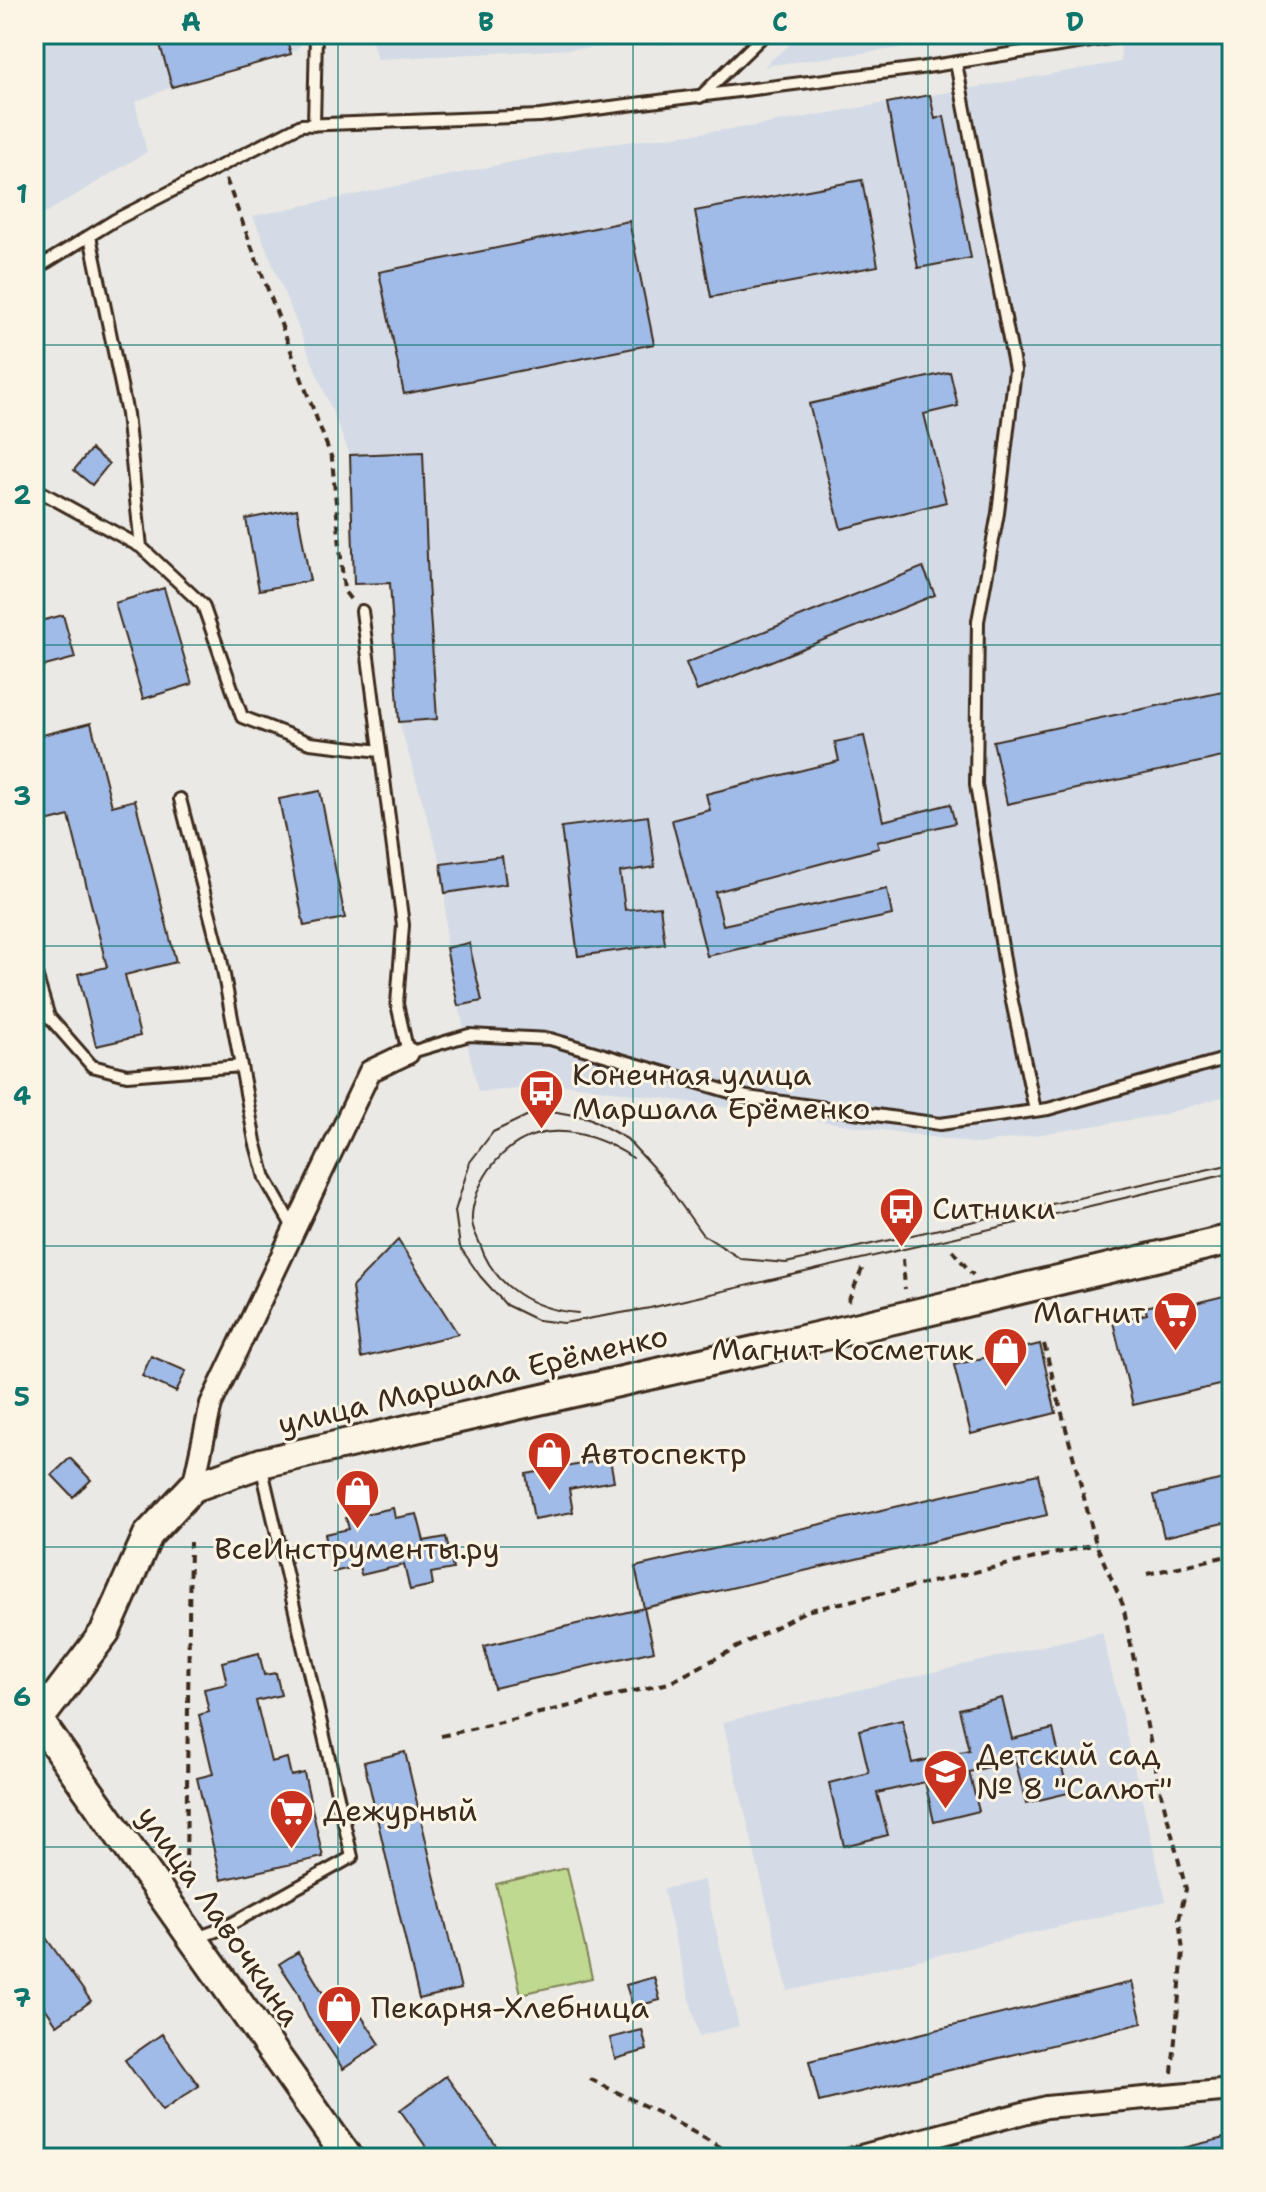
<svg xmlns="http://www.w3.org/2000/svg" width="1266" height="2192" font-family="'Shantell Sans',sans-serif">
<rect width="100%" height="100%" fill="#eae9e5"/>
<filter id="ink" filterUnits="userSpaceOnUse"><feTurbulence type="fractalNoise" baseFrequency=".0125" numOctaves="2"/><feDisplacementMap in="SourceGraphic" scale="16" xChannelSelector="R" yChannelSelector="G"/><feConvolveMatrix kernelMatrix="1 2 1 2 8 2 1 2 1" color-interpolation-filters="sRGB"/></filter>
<g filter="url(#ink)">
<path fill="#d4dbe6" d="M 34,34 L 313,34 L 291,54 L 172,87 L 135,102 L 147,152 L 34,220 Z
M 370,34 L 682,34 L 671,44 L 377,59 Z
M 803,34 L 1008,34 L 764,66 Z
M 1120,34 L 1232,34 L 1232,1094 L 1161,1115 L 979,1144 L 571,1085 L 478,1092 L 446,948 L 445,893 L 441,864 L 399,722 L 390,590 L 387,583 L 354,584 L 350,455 L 253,216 L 585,147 L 748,127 L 1121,62 Z
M 1102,1632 L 1166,1901 L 788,1991 L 723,1722 Z
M 704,1880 L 739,2026 L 699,2036 L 663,1889 Z"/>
<path fill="#c0d990" stroke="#7e8257" stroke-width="2" d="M 567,1868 L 592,1978 L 521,1994 L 496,1884 Z"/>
<path fill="#a0bbe7" stroke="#3b2a1e" stroke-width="2" d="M 157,34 L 285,34 L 291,54 L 172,87 Z
M 930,95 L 935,119 L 944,116 L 971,258 L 918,268 L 887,103 Z
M 862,180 L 878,266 L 711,297 L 695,211 Z
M 629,221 L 654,344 L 404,394 L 379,272 Z
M 950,372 L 958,406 L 924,414 L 946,502 L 841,529 L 809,404 Z
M 91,449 L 109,464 L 92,485 L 74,470 Z
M 423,452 L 428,583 L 437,719 L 399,722 L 390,583 L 354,584 L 350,455 Z
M 297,509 L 310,581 L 259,590 L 246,519 Z
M 923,567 L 935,595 L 697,691 L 686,663 Z
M 164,588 L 192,684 L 143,699 L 115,603 Z
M 63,615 L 75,658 L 34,669 L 34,623 Z
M 1232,690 L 1232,755 L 1007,804 L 993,741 Z
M 91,723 L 112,806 L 135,800 L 176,962 L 125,975 L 140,1036 L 96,1046 L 78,974 L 107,967 L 69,816 L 34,825 L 34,737 Z
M 864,736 L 883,821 L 950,804 L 955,823 L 877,842 L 879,848 L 715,892 L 723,925 L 887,889 L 892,915 L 707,956 L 672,820 L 710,810 L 706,794 L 839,761 L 835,742 Z
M 320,791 L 345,918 L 304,926 L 279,799 Z
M 648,816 L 655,867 L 620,872 L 625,910 L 660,906 L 665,944 L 578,956 L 561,827 Z
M 502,856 L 506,884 L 445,893 L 441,864 Z
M 469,943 L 482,1001 L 458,1006 L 446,948 Z
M 398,1240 L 458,1334 L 361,1358 L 352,1287 Z
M 1232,1294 L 1232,1382 L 1133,1405 L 1113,1322 L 1147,1314 L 1145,1307 L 1178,1300 L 1179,1307 Z
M 1040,1344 L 1056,1413 L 971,1434 L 954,1365 Z
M 151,1356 L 186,1371 L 176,1392 L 142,1376 Z
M 70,1458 L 91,1480 L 73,1497 L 52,1475 Z
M 610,1459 L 614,1481 L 569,1489 L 573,1512 L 534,1519 L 526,1474 Z
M 1038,1474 L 1047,1515 L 644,1608 L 635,1567 Z
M 1232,1477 L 1232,1521 L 1164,1537 L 1154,1495 Z
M 393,1508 L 395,1518 L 417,1514 L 424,1541 L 446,1537 L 453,1569 L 431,1573 L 433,1585 L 410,1590 L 404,1565 L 361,1575 L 359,1566 L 333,1572 L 325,1534 L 349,1529 L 346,1518 Z
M 644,1608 L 654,1651 L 494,1688 L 484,1646 Z
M 259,1653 L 264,1675 L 276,1673 L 281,1695 L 256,1701 L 271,1762 L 287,1758 L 291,1776 L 304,1773 L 323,1857 L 221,1880 L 197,1778 L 213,1774 L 199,1715 L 209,1712 L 204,1689 L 227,1684 L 222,1662 Z
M 1002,1698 L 1012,1739 L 1053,1729 L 1068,1793 L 1026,1803 L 1015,1760 L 969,1772 L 979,1811 L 934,1822 L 925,1782 L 877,1793 L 888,1835 L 844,1846 L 829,1783 L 869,1773 L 859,1730 L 902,1720 L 912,1763 L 969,1750 L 959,1709 Z
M 405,1752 L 461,1989 L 419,1999 L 364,1762 Z
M 34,1921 L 91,2001 L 57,2025 L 34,1992 Z
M 298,1952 L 329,2003 L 345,1992 L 380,2044 L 343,2069 L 308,2017 L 297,1991 L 279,1964 Z
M 654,1977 L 660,2000 L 633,2007 L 626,1985 Z
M 1132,1982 L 1142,2023 L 819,2102 L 809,2061 Z
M 642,2030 L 647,2050 L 615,2059 L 610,2038 Z
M 162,2034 L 199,2086 L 162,2111 L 125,2060 Z
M 446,2076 L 505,2158 L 434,2158 L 400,2110 Z
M 1232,2136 L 1232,2158 L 1171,2158 L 1171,2151 Z"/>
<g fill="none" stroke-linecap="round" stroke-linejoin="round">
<defs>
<path id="service" d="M 956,63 L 1015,370 L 998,513 L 978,621 L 976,785 L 1007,978 L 1035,1110
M 700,97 L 765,34
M 314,125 L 316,34
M 90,236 L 127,414 L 141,547
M 34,270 L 115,220 L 301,125 L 540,116 L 920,68 L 1135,34
M 34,488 L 141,547 L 203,605 L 242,717 L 310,743 L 380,751
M 362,611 L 403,925 L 397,1004 L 408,1053 L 469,1035 L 550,1039 L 747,1097 L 940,1124 L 1048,1109 L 1232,1057
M 180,799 L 220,954 L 255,1141 L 265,1178 L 294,1229
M 34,968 L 49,1017 L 92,1066 L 127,1075 L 241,1066
M 194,1939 L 224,1928 L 352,1857 L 261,1465"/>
<path id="minor" d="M 193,1487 L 211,1404 L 370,1071 L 408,1053
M 853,2158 L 1046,2107 L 1232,2090"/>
<path id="secondary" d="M 34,1714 L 348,2158
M 39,1719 L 105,1632 L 148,1535 L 193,1487 L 261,1463 L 847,1330 L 1232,1239"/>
</defs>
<use href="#service" stroke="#3b2a1e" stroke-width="16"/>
<use href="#minor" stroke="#3b2a1e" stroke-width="26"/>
<use href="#secondary" stroke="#3b2a1e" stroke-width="34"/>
<path stroke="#3b2a1e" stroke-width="4" stroke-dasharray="8 6" stroke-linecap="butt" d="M 226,179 L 332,459 L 344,591 L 351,600
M 952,1250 L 973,1275
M 903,1259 L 905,1289
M 848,1302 L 863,1267
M 1044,1344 L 1096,1544 L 1123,1605 L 1158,1781 L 1186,1889 L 1179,1919 L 1183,1951 L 1172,2073
M 1147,1574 L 1232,1555
M 441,1736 L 669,1683 L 806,1611 L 1096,1544
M 186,1870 L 190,1542
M 590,2079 L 661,2114 L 740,2158"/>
<use href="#service" stroke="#fcf5e5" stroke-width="10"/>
<use href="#minor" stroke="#fcf5e5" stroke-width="20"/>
<use href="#secondary" stroke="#fcf5e5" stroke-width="28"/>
<path stroke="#3b2a1e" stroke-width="2" d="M 1232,1164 L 786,1263 L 741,1259 L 702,1234 L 660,1175 L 627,1139 L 589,1118 L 541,1109 L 493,1132 L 470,1162 L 455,1211 L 460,1247 L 480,1276 L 506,1305 L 537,1320 L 564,1323 L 650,1308 L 1232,1173
M 578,1313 C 534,1310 494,1287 480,1244 C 477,1237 472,1228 472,1221 C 471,1204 480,1183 489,1170 C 527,1117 583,1125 633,1158"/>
</g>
</g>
<path fill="none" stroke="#0f766e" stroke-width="2" stroke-opacity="0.55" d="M 338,34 L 338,2158M 633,34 L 633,2158M 928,34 L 928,2158M 34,345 L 1232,345M 34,645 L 1232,645M 34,946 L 1232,946M 34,1246 L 1232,1246M 34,1547 L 1232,1547M 34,1847 L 1232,1847"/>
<defs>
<symbol id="bus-pin" viewBox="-11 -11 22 30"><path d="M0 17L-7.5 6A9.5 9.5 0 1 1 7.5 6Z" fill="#c8321e" stroke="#fcf5e5"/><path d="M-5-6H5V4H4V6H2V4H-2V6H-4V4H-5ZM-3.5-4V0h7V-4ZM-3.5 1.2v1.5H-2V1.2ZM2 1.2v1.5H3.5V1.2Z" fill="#fff"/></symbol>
<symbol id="supermarket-pin" viewBox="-11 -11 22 30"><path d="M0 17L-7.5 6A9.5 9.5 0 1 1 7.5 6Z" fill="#c8321e" stroke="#fcf5e5"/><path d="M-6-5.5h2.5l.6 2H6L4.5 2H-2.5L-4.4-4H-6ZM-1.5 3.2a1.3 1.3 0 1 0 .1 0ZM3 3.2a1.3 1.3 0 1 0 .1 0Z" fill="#fff"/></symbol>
<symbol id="shop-pin" viewBox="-11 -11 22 30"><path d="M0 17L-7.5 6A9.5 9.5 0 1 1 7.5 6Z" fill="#c8321e" stroke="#fcf5e5"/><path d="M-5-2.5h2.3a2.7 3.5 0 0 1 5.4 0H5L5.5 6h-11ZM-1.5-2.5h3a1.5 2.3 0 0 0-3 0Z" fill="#fff"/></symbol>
<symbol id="school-pin" viewBox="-11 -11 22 30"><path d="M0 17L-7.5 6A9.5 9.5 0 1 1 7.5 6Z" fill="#c8321e" stroke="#fcf5e5"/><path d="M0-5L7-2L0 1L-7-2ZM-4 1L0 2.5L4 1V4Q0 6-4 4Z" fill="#fff"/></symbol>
</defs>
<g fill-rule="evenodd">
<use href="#bus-pin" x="516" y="1066" width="51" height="69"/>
<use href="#bus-pin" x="876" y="1184" width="51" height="69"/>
<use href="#supermarket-pin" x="1150" y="1288" width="51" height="69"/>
<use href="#shop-pin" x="980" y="1324" width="51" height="69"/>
<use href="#shop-pin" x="524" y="1428" width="51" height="69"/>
<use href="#shop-pin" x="332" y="1466" width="51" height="69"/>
<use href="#school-pin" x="920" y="1746" width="51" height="69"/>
<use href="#supermarket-pin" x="266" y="1786" width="51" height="69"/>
<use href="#shop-pin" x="314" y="1982" width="51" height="69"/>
</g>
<g text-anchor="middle" stroke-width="6" stroke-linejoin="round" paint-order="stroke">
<g font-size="30" fill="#3b2a1e" stroke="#fcf5e5" text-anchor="start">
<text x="572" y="1085">Конечная улица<tspan x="572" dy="34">Маршала Ерёменко</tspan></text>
<text x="932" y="1219">Ситники</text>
<text x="1145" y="1323" text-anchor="end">Магнит</text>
<text x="974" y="1360" text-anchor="end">Магнит Косметик</text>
<text x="580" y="1464">Автоспектр</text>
<text x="357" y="1559" text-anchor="middle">ВсеИнструменты.ру</text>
<text x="976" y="1765">Детский сад<tspan x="976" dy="34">№ 8 "Салют"</tspan></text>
<text x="323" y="1821">Дежурный</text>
<text x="371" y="2018">Пекарня-Хлебница</text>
</g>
<g font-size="30" fill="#3b2a1e" stroke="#fcf5e5">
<text transform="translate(473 1380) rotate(-13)" y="10">улица Маршала Ерёменко</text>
<text transform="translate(219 1916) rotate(55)" y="10">улица Лавочкина</text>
</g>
</g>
<rect width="1266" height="2192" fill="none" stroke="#fcf5e5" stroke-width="88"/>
<rect x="44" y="44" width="1178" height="2104" fill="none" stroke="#0f766e" stroke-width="3"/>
<g font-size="26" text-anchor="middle" font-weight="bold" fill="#0f766e">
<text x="191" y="31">A</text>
<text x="486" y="31">B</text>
<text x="780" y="31">C</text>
<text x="1075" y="31">D</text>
<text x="22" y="203">1</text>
<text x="22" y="504">2</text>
<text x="22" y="805">3</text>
<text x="22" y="1105">4</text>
<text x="22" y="1406">5</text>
<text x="22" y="1706">6</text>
<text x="22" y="2007">7</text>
</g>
</svg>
